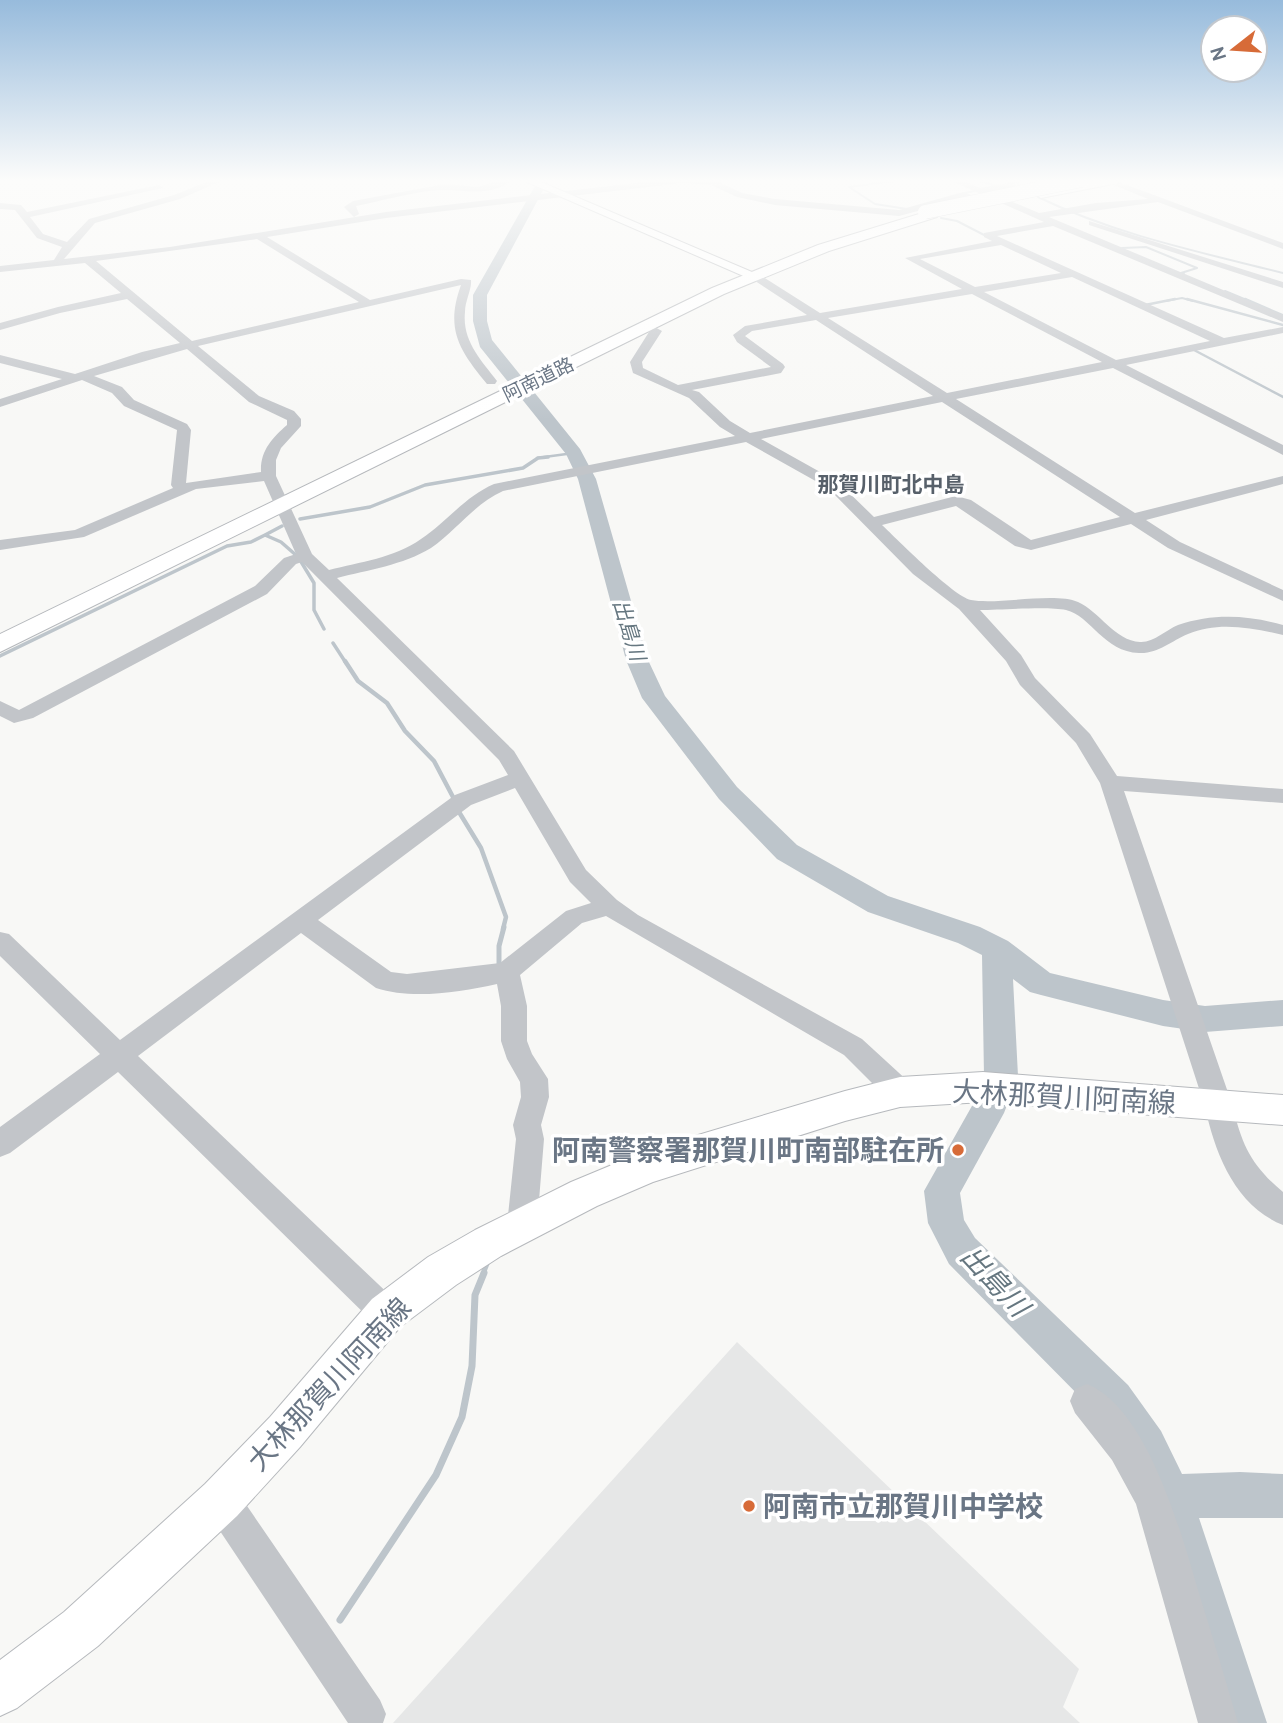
<svg xmlns="http://www.w3.org/2000/svg" width="1283" height="1723" font-family="Cabin,'Noto Sans JP',sans-serif">
<rect width="100%" height="100%" fill="#f8f8f6"/>
<path fill="#e6e7e7" d="M 737,1342 L 1079,1669 L 1063,1707 L 1080,1723 L 393,1723 Z"/>
<g fill="none" stroke-linecap="round" stroke-linejoin="round">
<path stroke="#bdc5cb" stroke-width="2" d="M 892,179 L 894,181 L 849,187 L 875,204 L 907,209
M 983,179 L 978,181 L 998,186
M 1016,179 L 1018,184
M 961,194 L 974,191
M 1038,197 C 1116,235 1200,252 1283,273
M 941,218 L 957,221 L 988,237
M 1122,248 L 1146,247 L 1197,268 L 1181,273 L 1184,274
M 1225,291 L 1249,301
M 1166,301 L 1182,298 L 1193,301"/>
<path stroke="#bdc5cb" stroke-width="2.5" d="M 1187,299 L 1283,325
M 1245,299 L 1282,315
M 1145,305 L 1175,299
M 1194,350 L 1283,397
M 537,458 L 574,453"/>
<path stroke="#bdc5cb" stroke-width="3.5" d="M 300,519 L 370,507 L 425,485 L 523,468 L 538,458 L 548,457
M 282,526 L 265,535 L 281,542 L 297,556
M 300,560 L 314,583 L 314,610 L 324,629
M 333,643 L 346,663
M 0,656 L 227,546 L 251,542 L 265,535"/>
<path stroke="#bdc5cb" stroke-width="4.5" d="M 345,661 L 358,681 L 387,703 L 405,731 L 434,761 L 453,797
M 459,812 L 481,848 L 506,917 L 503,929"/>
<path stroke="#bdc5cb" stroke-width="5" d="M 499,969 L 499,946 L 504,927
M 483,1274 L 488,1261"/>
<path stroke="#bdc5cb" stroke-width="7" d="M 340,1620 L 436,1475 L 462,1417 L 472,1366 L 475,1295 L 484,1273"/>
<path fill="#bdc5cb" fill-rule="evenodd" d="M 539,179 L 549,179 L 487,295 L 487,321 L 492,340 L 580,449 L 596,479 L 648,660 L 665,696 L 737,787 L 797,845 L 888,896 L 980,927 L 1008,941 L 1050,973 L 1163,1000 L 1205,1006 L 1283,1000 L 1283,1026 L 1205,1032 L 1163,1026 L 1041,995 L 1030,992 L 1013,979 L 1018,1076 L 1004,1113 L 960,1193 L 964,1220 L 975,1238 L 1128,1385 L 1161,1431 L 1182,1474 L 1240,1472 L 1283,1474 L 1283,1518 L 1199,1518 L 1267,1723 L 1217,1723 L 1149,1501 L 1131,1461 L 1098,1415 L 949,1264 L 928,1223 L 924,1191 L 977,1097 L 984,1076 L 982,955 L 958,943 L 868,912 L 777,859 L 719,799 L 642,698 L 626,660 L 578,479 L 566,454 L 480,347 L 473,321 L 473,295 Z"/>
<defs>
<path id="major" d="M 520,179 L 534,179 L 759,275 L 753,279 L 748,278 Z
M 983,1072 L 1283,1095 L 1283,1125 L 983,1102 L 900,1107 L 845,1121 L 653,1182 L 597,1206 L 501,1256 L 456,1285 L 400,1327 L 300,1447 L 237,1516 L 98,1646 L 17,1708 L 0,1716 L 0,1660 L 64,1612 L 205,1484 L 270,1417 L 372,1299 L 428,1257 L 475,1230 L 571,1182 L 648,1150 L 845,1091 L 900,1077 Z"/>
<path id="highway" d="M 1098,179 L 1124,179 L 1118,183 L 1041,198 L 1035,194 L 1041,190 Z
M 932,210 L 939,214 L 937,217 L 829,251 L 724,294 L 0,652 L 0,634 L 712,288 L 818,245 Z"/>
</defs>
<use href="#major" stroke="#b6b9bd" stroke-width="2"/>
<use href="#highway" stroke="#b5b8bc" stroke-width="2"/>
<path fill="#c2c5c9" fill-rule="evenodd" d="M 214,179 L 226,179 L 180,199 L 95,223 L 64,259 L 170,247 L 386,212 L 670,179 L 715,180 L 742,193 L 775,199 L 899,210 L 963,192 L 974,196 L 899,216 L 775,205 L 737,197 L 711,185 L 682,183 L 386,218 L 267,237 L 370,300 L 461,279 L 471,280 C 472,289 465,301 465,312 C 462,341 481,360 497,381 L 495,384 L 487,384 C 459,350 445,329 461,285 L 198,346 L 259,396 L 294,411 L 301,419 L 301,426 L 281,448 L 276,460 L 276,476 L 312,554 L 329,570 C 360,562 394,558 421,539 C 447,522 464,497 494,484 L 735,436 L 720,427 L 689,398 L 633,373 L 630,362 L 649,332 L 641,328 L 641,324 L 649,324 L 662,331 L 642,362 L 643,368 L 678,385 L 771,367 L 737,342 L 733,335 L 745,326 L 807,315 L 749,277 L 749,273 L 757,273 L 820,313 L 962,289 L 905,258 L 992,241 L 984,237 L 984,233 L 1044,222 L 947,179 L 959,179 L 980,188 L 1008,183 L 1006,179 L 1014,179 L 1016,187 L 989,192 L 1039,213 L 1096,203 L 1148,199 L 1099,179 L 1111,179 L 1283,243 L 1283,249 L 1158,202 L 1049,217 L 1283,315 L 1283,322 L 1053,226 L 997,236 L 1224,338 L 1283,327 L 1283,333 L 1126,365 L 1283,445 L 1283,455 L 1113,368 L 956,399 L 1135,513 L 1283,476 L 1283,484 L 1146,520 L 1180,542 L 1283,590 L 1283,601 L 1168,548 L 1131,524 L 1031,550 L 1015,546 L 956,506 L 882,525 C 898,540 953,596 971,600 C 998,605 1054,592 1078,602 C 1099,611 1115,641 1140,642 C 1153,643 1166,630 1178,625 C 1213,613 1248,615 1283,625 L 1283,635 C 1253,628 1218,621 1188,634 C 1171,641 1158,654 1139,653 C 1104,652 1091,616 1066,610 C 1048,606 1001,610 980,610 L 1021,655 L 1035,678 L 1090,734 L 1117,776 L 1283,789 L 1283,803 L 1124,791 L 1233,1107 C 1242,1146 1252,1166 1283,1192 L 1283,1225 C 1235,1206 1215,1153 1205,1107 L 1100,783 L 1076,743 L 1020,685 L 1006,661 L 959,609 L 913,574 L 828,488 L 746,442 L 503,491 C 474,504 457,530 431,548 C 403,565 368,570 337,578 L 514,751 L 586,870 L 617,900 L 638,915 L 862,1039 L 910,1083 L 914,1092 L 910,1101 L 900,1104 L 890,1101 L 844,1055 L 606,916 L 582,923 L 520,975 L 527,1006 L 527,1041 L 532,1054 L 548,1079 L 549,1097 L 541,1125 L 544,1139 L 537,1225 L 533,1235 L 522,1240 L 511,1235 L 507,1225 L 516,1139 L 513,1125 L 521,1097 L 520,1082 L 507,1059 L 501,1041 L 501,1006 L 497,984 C 460,992 412,1000 376,988 L 301,933 L 138,1056 L 397,1302 L 402,1313 L 397,1324 L 386,1329 L 375,1324 L 118,1072 L 10,1153 L 0,1157 L 0,1127 L 100,1054 L 0,956 L 0,932 L 9,934 L 120,1040 L 455,795 L 508,775 L 499,760 L 302,562 L 296,564 L 267,594 L 33,718 L 14,723 L 0,716 L 0,701 L 19,710 L 255,586 L 284,558 L 296,554 L 264,481 L 196,489 L 84,537 L 0,550 L 0,540 L 75,530 L 173,488 L 171,485 L 177,430 L 124,406 L 112,393 L 82,380 L 0,407 L 0,399 L 62,379 L 0,363 L 0,355 L 75,374 L 142,352 L 180,343 L 127,299 L 60,313 L 0,330 L 0,323 L 58,307 L 121,293 L 85,263 L 0,272 L 0,266 L 54,260 L 62,247 L 37,238 L 15,210 L 0,209 L 0,203 L 21,205 L 27,212 L 159,185 L 163,188 L 30,217 L 43,234 L 67,242 L 89,219 L 174,195 ZM 257,239 L 359,302 L 192,341 L 96,261 ZM 1001,245 L 1061,273 L 975,287 L 920,259 ZM 1072,277 L 1210,341 L 1116,360 L 984,292 ZM 972,294 L 1102,362 L 947,393 L 828,318 ZM 816,320 L 933,396 L 750,433 L 730,421 L 699,392 L 692,390 L 781,373 L 785,367 L 783,364 L 745,336 L 752,331 ZM 187,349 L 249,402 L 287,420 L 287,425 C 272,438 260,451 261,472 L 186,483 L 191,430 L 187,424 L 134,400 L 122,387 L 94,376 ZM 942,402 L 1120,517 L 1031,540 L 971,500 L 956,496 L 874,517 L 838,482 L 761,439 ZM 515,788 L 570,882 L 591,903 L 566,911 L 500,963 L 407,974 L 391,972 L 318,920 L 471,805 Z
M 503,179 L 513,179 C 492,197 468,190 444,190 C 419,190 381,201 356,206 L 359,214 L 354,217 L 344,207 L 353,201 L 445,184 L 478,187 Z
M 1089,221 L 1283,282 L 1283,288 L 1089,225 Z
M 1087,1384 C 1150,1410 1183,1540 1201,1600 C 1214,1641 1226,1682 1238,1723 L 1198,1723 L 1136,1504 L 1112,1460 L 1075,1413 L 1070,1401 L 1075,1389 Z
M 221,1482 L 234,1487 L 380,1700 L 386,1714 L 383,1723 L 348,1723 L 208,1513 L 203,1500 L 208,1487 Z"/>
<use href="#major" fill="#fff" fill-rule="evenodd"/>
<use href="#highway" fill="#fff" fill-rule="evenodd"/>
<defs>
<path id="highway-bridge" d="M 925,212 L 1082,180"/>
</defs>
<use href="#highway-bridge" stroke="#b5b8bc" stroke-width="15" stroke-linecap="butt"/>
<use href="#highway-bridge" stroke="#fff" stroke-width="14"/>
</g>
<linearGradient id="sky" x2="0" y2="1"><stop stop-color="#97bbdc"/><stop offset="0.43" stop-color="#fcfcfb"/><stop offset="1" stop-color="#fcfcfb" stop-opacity="0"/></linearGradient>
<rect width="1283" height="420" fill="url(#sky)"/>
<g fill="#d76b38" stroke="#fff" stroke-width="2.5">
<circle cx="958" cy="1150" r="7"/>
<circle cx="749" cy="1506" r="7"/>
</g>
<g text-anchor="middle" stroke-width="7" stroke-linejoin="round" paint-order="stroke">
<g font-size="19" fill="#6a7685" stroke="#fff">
<text transform="translate(538 379) rotate(-26)" y="7">阿南道路</text>
</g>
<g font-size="21" font-weight="bold" fill="#57606a" stroke="#fff">
<text x="891" y="492">那賀川町北中島</text>
</g>
<g font-size="21" font-style="italic" fill="#667780" stroke="#fff">
<text transform="translate(629 630) rotate(73)" y="7">出島川</text>
</g>
<g font-size="28" fill="#6a7685" stroke="#fff">
<text transform="translate(1064 1097) rotate(3)" y="10">大林那賀川阿南線</text>
<text transform="translate(329 1384) rotate(-47)" y="10">大林那賀川阿南線</text>
</g>
<g font-size="28" font-weight="bold" fill="#6a7685" stroke="#fff" text-anchor="end">
<text x="944" y="1160">阿南警察署那賀川町南部駐在所</text>
<text x="763" y="1516" text-anchor="start">阿南市立那賀川中学校</text>
</g>
<g font-size="28" font-style="italic" fill="#667780" stroke="#fff">
<text transform="translate(995 1281) rotate(47)" y="10">出島川</text>
</g>
</g>
<g transform="translate(1234 49) rotate(253)"><circle r="33" fill="#ffffff" stroke="#c3c8ce" stroke-width="2"/>
<path d="M0-5L12 26L0 18L-12 26Z" fill="#d76b38"/>
<text y="-10" font-size="19" font-weight="bold" text-anchor="middle" fill="#6a7685">N</text>
</g>
</svg>
